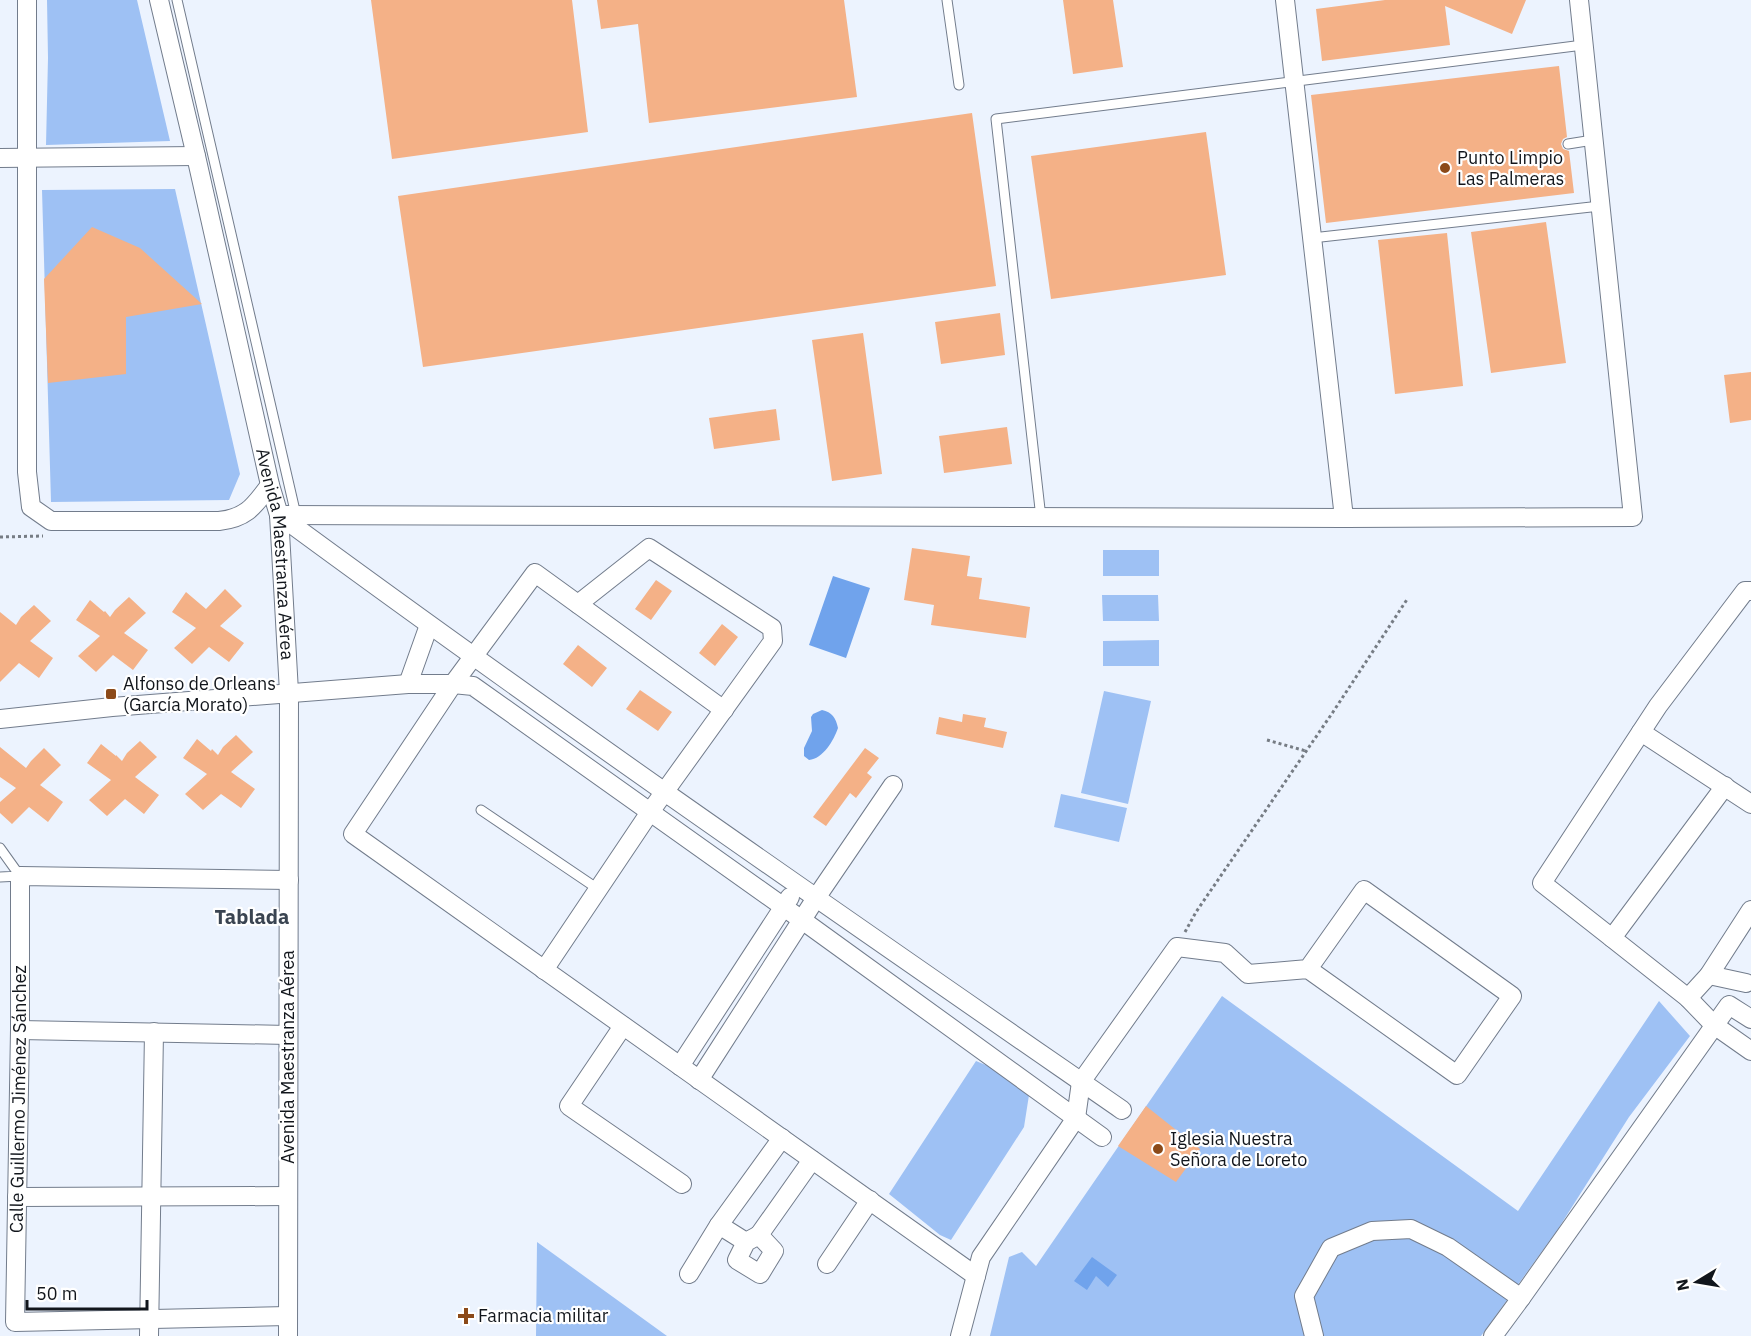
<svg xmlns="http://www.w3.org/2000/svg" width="1751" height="1336" font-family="'IBM Plex Sans',sans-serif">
<rect width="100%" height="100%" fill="#ecf3fe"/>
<path fill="#9ec1f4" d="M 47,0 L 137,0 L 170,141 L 46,145 L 48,58 Z
M 175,189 L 240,474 L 229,500 L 51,502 L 42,190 Z
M 1103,550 L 1159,550 L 1159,576 L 1103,576 Z
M 1102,595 L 1158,595 L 1159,621 L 1103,621 Z
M 1159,640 L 1159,666 L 1103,666 L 1103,641 Z
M 1104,691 L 1151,701 L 1128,804 L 1081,793 Z
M 1061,794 L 1127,808 L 1119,842 L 1054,827 Z
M 1222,996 L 1518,1211 L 1659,1001 L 1690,1036 L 1629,1117 L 1558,1229 L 1481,1336 L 990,1336 L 1009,1257 L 1022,1252 L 1036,1266 Z
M 976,1061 L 1025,1081 L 1029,1095 L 1024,1127 L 951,1240 L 940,1235 L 889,1194 Z
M 537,1242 L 667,1336 L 536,1336 Z"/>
<path fill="#70a3ec" d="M 833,576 L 870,588 L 846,658 L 809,645 Z
M 822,710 C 832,712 836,718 838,728 C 834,740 823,759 809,760 L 804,756 L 804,748 L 812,731 L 811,717 L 813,714 Z
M 1092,1257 L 1117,1275 L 1108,1287 L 1096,1276 L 1087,1290 L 1074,1281 Z"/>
<path fill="#f4b187" d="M 371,0 L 572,0 L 588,132 L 392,159 Z
M 597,0 L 844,0 L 857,97 L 649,123 L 638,24 L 601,29 Z
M 1063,0 L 1113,0 L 1123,67 L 1073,74 Z
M 1385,0 L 1526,0 L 1512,34 L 1445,6 L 1450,45 L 1322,61 L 1316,9 Z
M 1559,66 L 1567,137 L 1563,139 L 1561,144 L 1563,149 L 1569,151 L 1574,193 L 1326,223 L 1311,95 Z
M 972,113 L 996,286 L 423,367 L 398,196 Z
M 1206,132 L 1226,275 L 1051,299 L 1031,156 Z
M 1546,222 L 1566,363 L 1491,373 L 1471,232 Z
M 92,227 L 140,248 L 202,304 L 126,317 L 126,374 L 48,383 L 44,279 Z
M 1447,233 L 1463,386 L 1395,394 L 1378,240 Z
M 1000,313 L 1005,355 L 941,364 L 935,322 Z
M 863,333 L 882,474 L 832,481 L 812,340 Z
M 1751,372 L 1751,420 L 1730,423 L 1724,375 Z
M 776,409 L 780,440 L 714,449 L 709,418 Z
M 1007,427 L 1012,464 L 944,473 L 939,436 Z
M 912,548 L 970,556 L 967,576 L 982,578 L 979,599 L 1030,607 L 1026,638 L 931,625 L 934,605 L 904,600 Z
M 656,580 L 672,591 L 651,620 L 635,609 Z
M 225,589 L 242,606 L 220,626 L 244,643 L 229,662 L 209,647 L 192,664 L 174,648 L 196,628 L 172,612 L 186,592 L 206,609 Z
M 129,597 L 146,613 L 124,633 L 148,650 L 133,670 L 113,655 L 96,672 L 78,656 L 100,636 L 76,620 L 90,600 L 104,612 L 105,611 L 110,617 L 115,610 Z
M 34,605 L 51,621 L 30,641 L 53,658 L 39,678 L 19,663 L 0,682 L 0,612 L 16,625 L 21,617 Z
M 722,624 L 738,637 L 715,666 L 699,653 Z
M 578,645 L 607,668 L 592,687 L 563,664 Z
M 640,690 L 672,712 L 658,731 L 626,709 Z
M 963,714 L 986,718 L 984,727 L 1007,732 L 1003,748 L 936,734 L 939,717 L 962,722 Z
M 236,735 L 253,752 L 231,772 L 255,789 L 241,808 L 221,794 L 203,810 L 185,794 L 207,774 L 183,758 L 197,739 L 211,751 L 212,749 L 218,755 L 223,747 Z
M 140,741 L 157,757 L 135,777 L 159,795 L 144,814 L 125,799 L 107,816 L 89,800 L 111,780 L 87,763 L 101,744 L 116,756 L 116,755 L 122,761 L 127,753 Z
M 0,747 L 26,768 L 31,761 L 44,748 L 61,765 L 40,785 L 63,802 L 48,822 L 29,807 L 12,824 L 0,813 L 0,802 L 16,788 L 0,777 Z
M 865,748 L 879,758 L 867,773 L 872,777 L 856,798 L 850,793 L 826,826 L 813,817 Z
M 1146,1106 L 1200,1149 L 1176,1182 L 1118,1146 Z"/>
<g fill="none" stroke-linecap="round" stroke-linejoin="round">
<defs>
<path id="lane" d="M 177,0 L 296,515
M 947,0 L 959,85
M 1568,144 L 1593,140
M 1312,238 L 1600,206
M 1041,518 L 996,119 L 1583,45
M 481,810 L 598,889
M 0,848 L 20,876
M 0,877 L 20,876"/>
<g id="street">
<path d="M 27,0 L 27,472 L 31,507 L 51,521 L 219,521 C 247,518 254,506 270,485"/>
<path id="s1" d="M 159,0 L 196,156 L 270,485 L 279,515 L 289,692 L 288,1336"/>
<path d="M 1285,0 L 1344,518 L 1633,517 L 1579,0"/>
<path d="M 0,158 L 196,156"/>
<path d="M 279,515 L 1344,518"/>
<path d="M 279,515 C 556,719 839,914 1122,1110"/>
<path d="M 408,684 L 429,625"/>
<path d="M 724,710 L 535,573 L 453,684 L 353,834 L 976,1276"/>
<path d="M 0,719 L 112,707 L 408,684 L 453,684 L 473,686 L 802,920 L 1102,1137"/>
<path d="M 1641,732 L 1751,804"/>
<path d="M 1725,786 L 1612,938 L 1688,998 L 1714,1025 L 1751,1051"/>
<path d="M 1612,938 L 1542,883 L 1658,706 L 1745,591 L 1751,591"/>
<path d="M 544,970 L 650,812 L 773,641 L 772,628 L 649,548 L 578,604"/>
<path d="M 1709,975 L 1746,983"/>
<path d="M 1688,998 L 1709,975 L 1751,910"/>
<path d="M 623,1026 L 569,1106 L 682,1184"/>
<path d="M 20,1030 L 288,1035"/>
<path d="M 680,1066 L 790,897"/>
<path d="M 699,1080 L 816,898 L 893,785"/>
<path d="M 17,1197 L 288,1196"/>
<path d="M 719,1225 L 746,1242 L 759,1235 L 774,1251 L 760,1274 L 737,1260 L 746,1242"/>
<path d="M 759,1235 L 812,1160"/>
<path d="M 827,1264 L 870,1200"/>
<path d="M 689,1274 L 719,1225 L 782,1138"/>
<path d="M 1521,1298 L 1729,1005 L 1751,1019"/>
<path id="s2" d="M 287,1316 L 15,1322 L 20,1030 L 20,876 L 289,880"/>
<path d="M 149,1336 L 154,1032"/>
<path d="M 960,1336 L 981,1257 L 1076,1118 L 1081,1082 L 1177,947 L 1225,953 L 1248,974 L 1308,969 L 1457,1075 L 1512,996 L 1364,890 L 1308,969"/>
<path d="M 1314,1336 L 1304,1296 L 1331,1248 L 1372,1231 L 1411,1229 L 1448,1247 L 1521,1298 L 1493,1336"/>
</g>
</defs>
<use href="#lane" stroke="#727c8c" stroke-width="11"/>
<use href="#street" stroke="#727c8c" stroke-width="20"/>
<path stroke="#767c84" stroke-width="3" stroke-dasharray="3 3" stroke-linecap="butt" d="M 0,537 L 43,536
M 1267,740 L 1306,751
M 1185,932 L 1196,912 L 1333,712 L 1408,598"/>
<use href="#lane" stroke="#fff" stroke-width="9"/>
<use href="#street" stroke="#fff" stroke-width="18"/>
</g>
<g fill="#8c4a19" stroke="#fff" stroke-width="2">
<circle cx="1445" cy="168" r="6"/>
<rect x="105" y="688" width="12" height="12" rx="3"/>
<circle cx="1158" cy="1149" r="6"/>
<path d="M463 1307h6v6h6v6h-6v6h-6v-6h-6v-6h6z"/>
</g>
<g text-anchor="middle" stroke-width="4.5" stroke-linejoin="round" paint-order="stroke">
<g font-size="18" fill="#12161c" stroke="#fff" text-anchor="start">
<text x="1457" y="164">Punto Limpio<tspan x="1457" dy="21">Las Palmeras</tspan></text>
<text x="123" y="690">Alfonso de Orleans<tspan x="123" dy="21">(García Morato)</tspan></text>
<text x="1170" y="1145">Iglesia Nuestra<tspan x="1170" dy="21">Señora de Loreto</tspan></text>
<text x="478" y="1322">Farmacia militar</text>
</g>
<g font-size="18" fill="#12161c" stroke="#fff">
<text dy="6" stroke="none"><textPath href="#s1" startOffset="567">Avenida Maestranza Aérea</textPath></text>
<text transform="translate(288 1057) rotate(-90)" y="6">Avenida Maestranza Aérea</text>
<text dy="6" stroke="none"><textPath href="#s2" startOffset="495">Calle Guillermo Jiménez Sánchez</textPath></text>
</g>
<g font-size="20" font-weight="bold" fill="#3a4451" stroke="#fff">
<text x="252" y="924">Tablada</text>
</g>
</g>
<g transform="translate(1697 1282) rotate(259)" stroke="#ffffff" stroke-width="4.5" paint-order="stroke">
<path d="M0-4.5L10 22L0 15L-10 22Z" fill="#12161c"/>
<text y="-9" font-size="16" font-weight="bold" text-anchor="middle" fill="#12161c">N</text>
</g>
<path d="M27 1300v9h120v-9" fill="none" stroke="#12161c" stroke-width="3"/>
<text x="36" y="1300" font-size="18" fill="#12161c" stroke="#ffffff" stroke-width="4.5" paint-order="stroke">50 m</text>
</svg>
